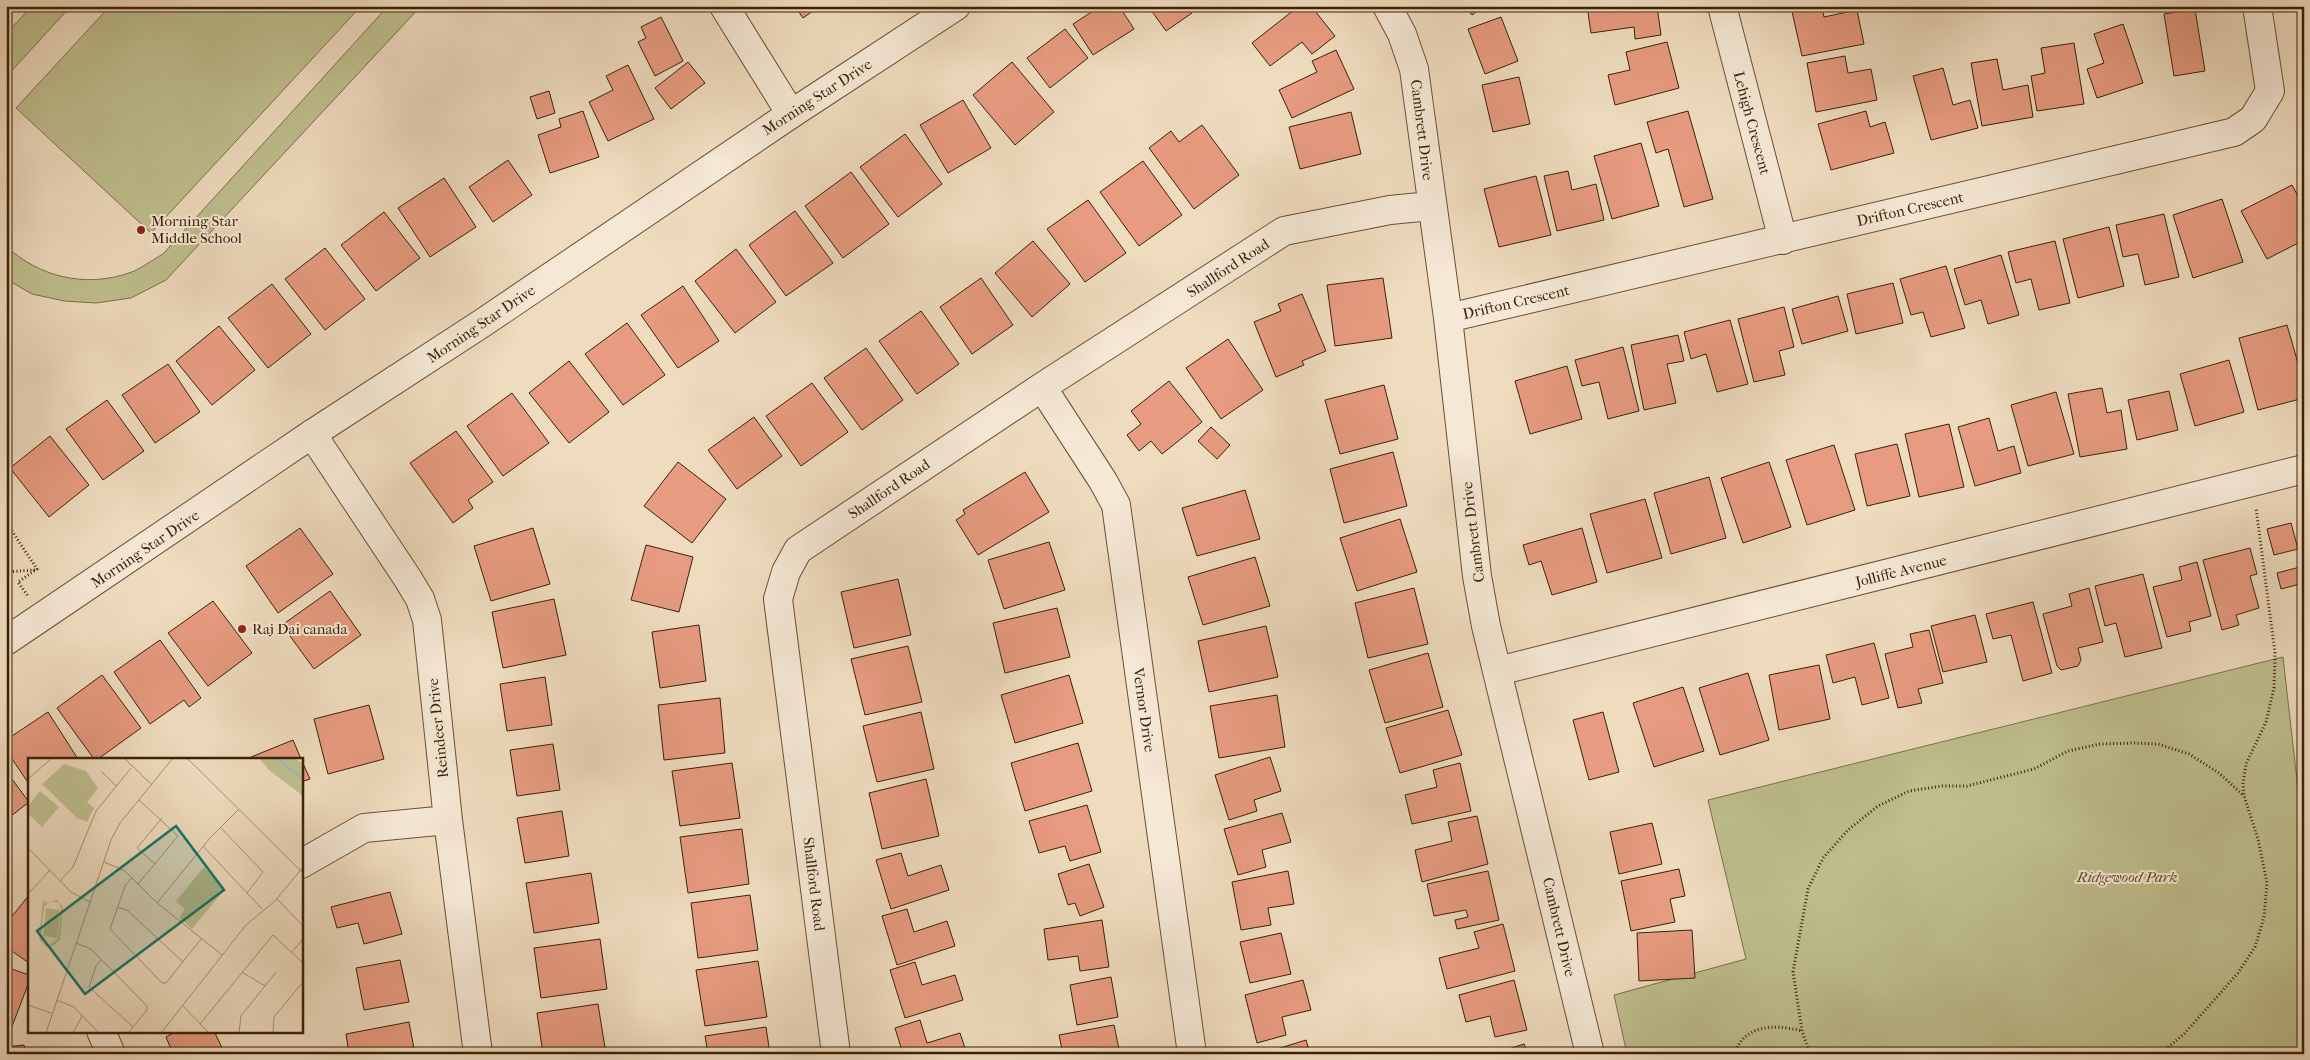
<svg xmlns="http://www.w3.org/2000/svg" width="2310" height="1060" font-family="'IM FELL French Canon',serif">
<rect width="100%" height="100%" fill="#efdcbf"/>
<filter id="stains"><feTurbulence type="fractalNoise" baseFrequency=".004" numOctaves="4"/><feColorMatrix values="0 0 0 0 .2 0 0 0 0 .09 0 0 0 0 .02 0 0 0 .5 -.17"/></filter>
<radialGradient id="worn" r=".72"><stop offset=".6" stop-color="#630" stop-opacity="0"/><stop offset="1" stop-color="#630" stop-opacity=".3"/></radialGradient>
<path fill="#bfbf8e" stroke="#7e704a" d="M 32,6 L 71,6 L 6,77 L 6,34 Z
M 110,6 L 361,6 L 151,233 L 16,108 Z
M 388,6 L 421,6 L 166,280 L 131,298 L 96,303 L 64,301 L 32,294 L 6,279 L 6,246 C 39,277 85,288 129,273 C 141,269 152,260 163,254 Z
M 2283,657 L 2304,842 L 2304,1054 L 1627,1054 L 1614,995 L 1746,959 L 1708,800 Z"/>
<path fill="#e79b80" stroke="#3c2107" d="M 795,6 L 820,6 L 803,18 Z
M 1101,6 L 1119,6 L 1134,29 L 1093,55 L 1073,24 Z
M 1148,6 L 1188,6 L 1192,13 L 1166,31 Z
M 1299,6 L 1311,6 L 1335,36 L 1312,54 L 1302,42 L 1270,66 L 1252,43 Z
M 1465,6 L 1484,6 L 1472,15 Z
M 1587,6 L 1657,6 L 1661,35 L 1635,39 L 1634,27 L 1591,33 Z
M 1797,6 L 1822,6 L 1824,17 L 1857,10 L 1864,44 L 1802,56 L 1791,7 Z
M 2195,9 L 2205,71 L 2174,76 L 2164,14 Z
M 661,17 L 683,61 L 655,76 L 638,42 L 646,38 L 641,27 Z
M 1501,17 L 1518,61 L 1485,74 L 1468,29 Z
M 2123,24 L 2143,83 L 2097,98 L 2087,69 L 2104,63 L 2094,34 Z
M 1065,29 L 1088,58 L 1050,88 L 1027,58 Z
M 1667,42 L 1679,88 L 1615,105 L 1608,75 L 1630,70 L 1626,52 Z
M 2074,43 L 2084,104 L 2037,111 L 2031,76 L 2045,73 L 2041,48 Z
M 1336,50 L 1354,89 L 1292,118 L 1279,90 L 1317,72 L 1312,61 Z
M 1845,56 L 1848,73 L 1871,69 L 1877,100 L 1816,112 L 1807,63 Z
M 1997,59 L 2003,90 L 2028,85 L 2033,117 L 1982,126 L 1971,63 Z
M 688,62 L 705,83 L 671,109 L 655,88 Z
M 1012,62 L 1054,112 L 1015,145 L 973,95 Z
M 628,65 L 654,119 L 608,141 L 589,102 L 613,90 L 606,76 Z
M 1943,68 L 1953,105 L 1970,100 L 1978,128 L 1931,140 L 1913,76 Z
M 1519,77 L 1530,124 L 1493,132 L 1482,85 Z
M 549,91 L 555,113 L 537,119 L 530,97 Z
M 963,100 L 991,148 L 948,173 L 920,125 Z
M 583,111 L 599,157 L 550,173 L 538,135 L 561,127 L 559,119 Z
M 1688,111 L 1713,199 L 1684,207 L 1668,149 L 1656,153 L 1647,122 Z
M 1866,111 L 1870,127 L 1885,122 L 1894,153 L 1831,170 L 1818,124 Z
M 1351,112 L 1361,154 L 1300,169 L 1289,127 Z
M 1202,125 L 1239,175 L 1194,209 L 1149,148 L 1171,131 L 1179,142 Z
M 905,134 L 942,184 L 898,217 L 860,167 Z
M 1641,143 L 1659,206 L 1612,219 L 1594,156 Z
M 508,160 L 532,195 L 493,222 L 469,187 Z
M 1143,161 L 1182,215 L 1139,246 L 1100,192 Z
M 1568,171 L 1572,190 L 1596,184 L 1604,220 L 1557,231 L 1544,176 Z
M 851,172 L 889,224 L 843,258 L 805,206 Z
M 1536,176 L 1551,235 L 1499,247 L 1484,189 Z
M 444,178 L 476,227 L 430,257 L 398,208 Z
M 2292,185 L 2304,207 L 2304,240 L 2267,259 L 2241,211 Z
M 2222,199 L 2243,262 L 2193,278 L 2173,215 Z
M 1088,200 L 1126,253 L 1085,282 L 1047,229 Z
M 795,211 L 833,263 L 786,296 L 749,245 Z
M 384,212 L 420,258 L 376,291 L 341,245 Z
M 2164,214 L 2179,277 L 2145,285 L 2138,254 L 2123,257 L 2116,225 Z
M 2109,227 L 2124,286 L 2078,298 L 2063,239 Z
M 1033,241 L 1070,284 L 1032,317 L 995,273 Z
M 2055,241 L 2070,303 L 2039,310 L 2031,279 L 2016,283 L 2008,252 Z
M 325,248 L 365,299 L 325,330 L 285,279 Z
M 736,249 L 776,302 L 735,333 L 695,281 Z
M 2001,255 L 2019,315 L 1988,324 L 1981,300 L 1965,305 L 1954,269 Z
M 1946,266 L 1965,328 L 1931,337 L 1923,312 L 1911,315 L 1900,279 Z
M 981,278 L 1013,325 L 972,354 L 940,307 Z
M 1383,278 L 1392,338 L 1335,346 L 1327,285 Z
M 1893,283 L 1903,323 L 1856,334 L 1847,294 Z
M 272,284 L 311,334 L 268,368 L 228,318 Z
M 683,286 L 719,341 L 678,368 L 641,315 Z
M 1302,294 L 1326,351 L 1302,361 L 1304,365 L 1276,377 L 1254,322 L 1281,311 L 1278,304 Z
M 1838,296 L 1848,331 L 1802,344 L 1792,309 Z
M 1784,307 L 1794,347 L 1779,351 L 1785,375 L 1754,382 L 1738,319 Z
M 921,311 L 959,364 L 917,394 L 879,341 Z
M 1730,320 L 1748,384 L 1717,392 L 1706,354 L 1691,359 L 1684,332 Z
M 627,323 L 665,375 L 623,405 L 585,354 Z
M 2287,325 L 2304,384 L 2304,398 L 2258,410 L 2239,338 Z
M 219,326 L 255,370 L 212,405 L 176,361 Z
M 1678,335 L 1684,361 L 1667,364 L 1676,403 L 1644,410 L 1631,345 Z
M 1228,339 L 1263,390 L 1221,419 L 1186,368 Z
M 1623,347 L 1639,411 L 1608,419 L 1599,382 L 1582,386 L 1575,360 Z
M 866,348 L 903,400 L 862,430 L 824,378 Z
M 2229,360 L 2244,412 L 2195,426 L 2180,374 Z
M 569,361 L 609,412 L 569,443 L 529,393 Z
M 168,364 L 200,412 L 155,443 L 122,395 Z
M 1567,366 L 1582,419 L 1530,434 L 1515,381 Z
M 1169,381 L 1202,422 L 1162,454 L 1151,441 L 1139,451 L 1127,435 L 1141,424 L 1131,411 Z
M 812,383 L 848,432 L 801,466 L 766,416 Z
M 1384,385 L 1398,439 L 1340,454 L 1325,400 Z
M 2102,388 L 2107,413 L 2121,410 L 2127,449 L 2080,457 L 2068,394 Z
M 2169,391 L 2178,430 L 2137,440 L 2128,400 Z
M 2056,392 L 2074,454 L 2028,466 L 2011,405 Z
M 512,393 L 549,443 L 503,476 L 467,426 Z
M 107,400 L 144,451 L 103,480 L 66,429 Z
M 754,417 L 782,456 L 737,489 L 708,450 Z
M 1989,418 L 1998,451 L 2014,446 L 2021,473 L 1975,486 L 1958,427 Z
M 1949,424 L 1964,487 L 1919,497 L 1905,434 Z
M 1211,427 L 1230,445 L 1217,459 L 1198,441 Z
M 456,431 L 493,482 L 468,500 L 473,508 L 453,523 L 410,463 Z
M 50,436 L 89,485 L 49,517 L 10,468 Z
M 1897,444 L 1910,496 L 1867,506 L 1855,454 Z
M 1834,445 L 1855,510 L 1807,525 L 1786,460 Z
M 1393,452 L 1407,506 L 1344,523 L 1330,469 Z
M 678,462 L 726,499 L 692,543 L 644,506 Z
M 1769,462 L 1791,527 L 1743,543 L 1721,478 Z
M 1025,472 L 1049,512 L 978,555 L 956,520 L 965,514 L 963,510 Z
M 1709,477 L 1726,538 L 1671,554 L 1654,493 Z
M 1245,490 L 1260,539 L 1197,556 L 1182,508 Z
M 1645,499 L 1662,558 L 1607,573 L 1590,514 Z
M 1400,519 L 1417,572 L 1357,591 L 1340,538 Z
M 2291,523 L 2298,549 L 2274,555 L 2267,529 Z
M 300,528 L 333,574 L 278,613 L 246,566 Z
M 533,528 L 550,584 L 491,601 L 474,546 Z
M 1582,528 L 1597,582 L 1552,595 L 1541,561 L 1529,565 L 1523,545 Z
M 1049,542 L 1065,590 L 1004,609 L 988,560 Z
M 646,545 L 693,557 L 679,612 L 631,600 Z
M 2250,548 L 2257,574 L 2250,576 L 2259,608 L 2236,615 L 2239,625 L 2222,630 L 2203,560 Z
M 1255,557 L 1270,606 L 1203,625 L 1188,577 Z
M 2197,562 L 2211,616 L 2189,622 L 2191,631 L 2167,637 L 2153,587 L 2182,580 L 2179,567 Z
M 2300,567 L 2304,583 L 2281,589 L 2277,573 Z
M 2143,574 L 2162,648 L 2125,657 L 2116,623 L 2105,626 L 2095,586 Z
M 898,579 L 911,635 L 854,648 L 841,592 Z
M 1414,588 L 1428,644 L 1368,658 L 1355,603 Z
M 2089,588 L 2103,642 L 2078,648 L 2081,660 L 2078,666 L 2061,670 L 2057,666 L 2043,614 L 2072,606 L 2069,594 Z
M 330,591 L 361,635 L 314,669 L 282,625 Z
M 554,599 L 566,655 L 503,668 L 492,612 Z
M 213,601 L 252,653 L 208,686 L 168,633 Z
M 2033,602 L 2052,673 L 2023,681 L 2011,635 L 1993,639 L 1986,614 Z
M 1057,608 L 1070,657 L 1005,673 L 993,623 Z
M 1975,615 L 1987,662 L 1943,672 L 1931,626 Z
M 699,625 L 706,681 L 660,688 L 652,632 Z
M 1266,626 L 1278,677 L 1209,692 L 1198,641 Z
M 1929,630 L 1943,683 L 1918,689 L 1922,703 L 1898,708 L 1885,654 L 1913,647 L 1910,634 Z
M 160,640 L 201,698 L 189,707 L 184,700 L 150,724 L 114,672 Z
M 1874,643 L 1889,698 L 1862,705 L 1855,677 L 1833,683 L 1826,655 Z
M 908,646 L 922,702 L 865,715 L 851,659 Z
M 1428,653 L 1443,707 L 1385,723 L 1369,670 Z
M 1819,665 L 1830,719 L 1779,730 L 1769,675 Z
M 1748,673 L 1769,740 L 1720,755 L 1699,688 Z
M 102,675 L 141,728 L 98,759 L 94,759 L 57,708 Z
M 1069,675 L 1083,723 L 1015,743 L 1001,695 Z
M 545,677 L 552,725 L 507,731 L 500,684 Z
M 1683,687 L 1704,751 L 1654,767 L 1633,703 Z
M 1277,695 L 1285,747 L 1219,758 L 1210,706 Z
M 720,698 L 725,753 L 664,760 L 658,705 Z
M 369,705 L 384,759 L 328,774 L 314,719 Z
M 1448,710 L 1462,755 L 1400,773 L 1386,728 Z
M 48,712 L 78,759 L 29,759 L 29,784 L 6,750 L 6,740 Z
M 921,712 L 934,769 L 877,782 L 863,726 Z
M 1603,712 L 1619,772 L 1589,780 L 1573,720 Z
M 293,740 L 301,759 L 252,759 L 251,757 Z
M 1078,743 L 1092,791 L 1025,811 L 1011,763 Z
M 553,744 L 560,790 L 517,796 L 510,750 Z
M 1270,757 L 1281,791 L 1254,800 L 1257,811 L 1229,820 L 1215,775 Z
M 301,759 L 310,779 L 301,782 Z
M 732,763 L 740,818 L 680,826 L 672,771 Z
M 1460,763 L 1471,811 L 1412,824 L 1405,795 L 1437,787 L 1433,770 Z
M 6,771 L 29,802 L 6,820 Z
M 926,779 L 939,836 L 882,849 L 869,793 Z
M 1087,805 L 1101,852 L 1070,861 L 1065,846 L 1039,853 L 1029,821 Z
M 562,811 L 569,856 L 525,863 L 517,818 Z
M 1282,813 L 1291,842 L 1262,850 L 1266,867 L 1238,875 L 1224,829 Z
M 1477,816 L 1488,864 L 1422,882 L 1415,850 L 1452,841 L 1448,822 Z
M 1652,823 L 1662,864 L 1619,874 L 1610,832 Z
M 742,829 L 749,884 L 688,893 L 680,837 Z
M 901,853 L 908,876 L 941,865 L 949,890 L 891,909 L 876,860 Z
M 1089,864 L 1104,907 L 1080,916 L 1075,903 L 1068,905 L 1058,874 Z
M 1679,869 L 1685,896 L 1670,899 L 1675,922 L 1631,931 L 1621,881 Z
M 1288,871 L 1294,904 L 1268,908 L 1271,925 L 1241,930 L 1232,882 Z
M 1488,871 L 1499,920 L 1457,929 L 1455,920 L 1468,917 L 1466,910 L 1434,916 L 1427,884 Z
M 591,873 L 599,923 L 534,933 L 526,883 Z
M 390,892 L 402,934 L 364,944 L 358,923 L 337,928 L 331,907 Z
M 29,895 L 29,963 L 6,947 L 6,924 Z
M 750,895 L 758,950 L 698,958 L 691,903 Z
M 907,909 L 914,932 L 947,921 L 955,946 L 897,965 L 882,916 Z
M 1102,920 L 1109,967 L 1080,971 L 1078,956 L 1048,960 L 1044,929 Z
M 1503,924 L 1515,971 L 1447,989 L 1439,958 L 1479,948 L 1474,932 Z
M 1692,930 L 1695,978 L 1639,981 L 1637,933 Z
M 1281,933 L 1291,974 L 1250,983 L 1240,942 Z
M 600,939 L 607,989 L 541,998 L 534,948 Z
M 400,960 L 409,1002 L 364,1010 L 356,968 Z
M 758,961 L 767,1017 L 705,1026 L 696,970 Z
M 915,962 L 922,985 L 955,975 L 963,1000 L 905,1018 L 890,970 Z
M 6,967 L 29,975 L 29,982 L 11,1029 L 6,1027 Z
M 1111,977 L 1118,1017 L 1077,1025 L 1070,985 Z
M 1303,980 L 1311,1010 L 1282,1017 L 1286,1035 L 1257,1043 L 1245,995 Z
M 1514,980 L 1527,1030 L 1495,1037 L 1490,1016 L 1466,1022 L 1459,995 Z
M 598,1004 L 606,1054 L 543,1054 L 537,1013 Z
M 920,1020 L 927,1043 L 960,1033 L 967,1054 L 903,1054 L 895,1028 Z
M 409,1022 L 415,1054 L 349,1054 L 346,1034 Z
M 1114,1025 L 1120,1054 L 1063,1054 L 1059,1035 Z
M 766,1027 L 770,1054 L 708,1054 L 705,1036 Z
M 177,1031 L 214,1031 L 225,1054 L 173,1054 L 166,1037 Z
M 1306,1040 L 1310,1054 L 1261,1054 Z
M 1524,1044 L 1528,1054 L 1493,1054 Z
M 24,1045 L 26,1054 L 6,1054 L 6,1047 Z"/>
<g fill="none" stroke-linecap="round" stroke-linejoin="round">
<defs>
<path id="minor" d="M 724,6 L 791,114
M 1387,6 L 1402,34 L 1414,69 L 1448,318 L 1477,576 L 1486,626 L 1590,1054
M 1722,6 L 1783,240
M 1448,318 L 2234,132 L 2253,119 L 2270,91 L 2257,6
M 1042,387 L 1103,481 L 1116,505 L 1192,1054
M 312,434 L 408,579 L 420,599 L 427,620 L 448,820 L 478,1054
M 1498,671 L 2304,469
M 301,864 L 364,828 L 448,820
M 101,1031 L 111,1054
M 836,1054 L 778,599 L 786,572 L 798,550 L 1042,387 L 1284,231 L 1390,210 L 1431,206"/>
<path id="tertiary" d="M 6,641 L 312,434 L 484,322 L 791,114 L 956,6"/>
</defs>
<use href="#minor" stroke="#695035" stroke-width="30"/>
<use href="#tertiary" stroke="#695035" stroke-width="30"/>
<path stroke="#3c2107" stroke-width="3" stroke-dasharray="1 2.5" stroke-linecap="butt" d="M 6,522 L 37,569 L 18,582 L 28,596
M 6,572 L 36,570
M 1734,1054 C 1745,1024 1775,1024 1802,1031
M 1810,1054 L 1802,1031 L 1793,972 L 1808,889 L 1823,858 L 1848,830 L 1878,806 L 1909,791 L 1942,786 L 1967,786 L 2034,769 L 2068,751 L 2100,744 L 2134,743 L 2158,744 L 2189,754 L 2219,773 L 2244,796
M 2160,1054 L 2185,1033 L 2238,973 L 2255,947 L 2264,917 L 2267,883 L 2258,839 L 2244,796 L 2243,783 L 2246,764 L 2266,722 L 2274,688 L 2275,653 L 2256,508"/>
<use href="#minor" stroke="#f5e8d5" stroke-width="28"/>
<use href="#tertiary" stroke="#f5e8d5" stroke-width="28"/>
</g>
<g fill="#8f2418" stroke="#f5e8d5" stroke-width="2">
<circle cx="141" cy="230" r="5"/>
<circle cx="242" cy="629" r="5"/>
</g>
<g text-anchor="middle" stroke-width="4" stroke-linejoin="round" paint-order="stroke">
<g font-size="15" fill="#3c2107" stroke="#f5e8d5">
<text transform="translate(817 97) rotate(-33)" y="5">Morning Star Drive</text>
<text transform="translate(1752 123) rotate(75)" y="5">Lehigh Crescent</text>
<text transform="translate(1422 130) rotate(83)" y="5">Cambrett Drive</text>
<text transform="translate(1910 209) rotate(-13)" y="5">Drifton Crescent</text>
<text transform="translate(1228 268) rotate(-33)" y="5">Shallford Road</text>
<text transform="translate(1516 302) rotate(-13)" y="5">Drifton Crescent</text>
<text transform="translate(481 324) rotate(-34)" y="5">Morning Star Drive</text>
<text transform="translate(889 489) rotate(-34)" y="5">Shallford Road</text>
<text transform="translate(1473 532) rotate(-97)" y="5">Cambrett Drive</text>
<text transform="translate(145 549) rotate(-34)" y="5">Morning Star Drive</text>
<text transform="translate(1901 571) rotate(-14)" y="5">Jolliffe Avenue</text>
<text transform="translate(1144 710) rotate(82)" y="5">Vernor Drive</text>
<text transform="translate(438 728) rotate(-96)" y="5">Reindeer Drive</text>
<text transform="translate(814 884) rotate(83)" y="5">Shallford Road</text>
<text transform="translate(1559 927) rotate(77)" y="5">Cambrett Drive</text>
</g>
<g font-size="15" fill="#3c2107" stroke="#f5e8d5" text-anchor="start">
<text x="151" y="226">Morning Star<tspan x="151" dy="17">Middle School</tspan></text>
<text x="252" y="634">Raj Dai canada</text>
</g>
<g font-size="15" font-style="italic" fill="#5d4829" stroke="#f5e8d5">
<text x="2127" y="882">Ridgewood Park</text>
</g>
</g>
<g transform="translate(28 758)">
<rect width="275" height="275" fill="#efdcbf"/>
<path d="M 231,0 L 265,0 L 275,5 L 275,38 L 241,12 ZM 36,6 L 58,13 L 70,30 L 59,44 L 66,50 L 59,64 L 49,60 L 14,26 ZM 12,33 L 31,49 L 14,69 L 0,56 L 0,48 ZM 176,109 L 197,131 L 164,171 L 151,159 L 157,151 L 148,143 ZM 15,141 L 17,145 L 29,142 L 35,149 L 32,182 L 24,189 L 17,188 L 11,181 ZM 22,143 L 31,145 L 33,151 L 30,180 L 22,187 L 15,184 L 13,178 L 16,149 ZM 18,150 L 32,152 L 29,180 L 15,178 Z" fill="#bfbf8e" fill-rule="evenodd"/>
<path fill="none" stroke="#a0b8bd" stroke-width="2.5" d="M 248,0 L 275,21"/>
<path fill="none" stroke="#a79175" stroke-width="1" d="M 96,0 L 124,27M 159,0 L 275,115M 73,13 L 88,28M 0,21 L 24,0M 193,70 L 235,114 L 219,135M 175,88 L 234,151M 0,90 L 43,134 L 62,144M 76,104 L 97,113 L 127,143 L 194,197M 127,106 L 109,90 L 134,60M 104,120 L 97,128 L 82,171 L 134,225 L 138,225 L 173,181M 32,123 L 45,109 L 68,53 L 103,10M 110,126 L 150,78 L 111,42M 0,136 L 22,112M 249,141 L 275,168M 129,145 L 182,80 L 210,52M 89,149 L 99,152 L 155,204M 48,185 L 63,191 L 119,248 L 119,252 L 100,275M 264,194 L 275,181M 73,202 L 68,208 L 61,229 L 105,269M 214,214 L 237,228M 28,242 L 46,249 L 71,275M 0,247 L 23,255M 154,247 L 181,275M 172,266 L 245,177 L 275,205M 18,275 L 83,82 L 92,65 L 145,0M 45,275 L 54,258M 133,275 L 218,167 L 247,143 L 275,109M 211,275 L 213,258 L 248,214M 245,275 L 246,259 L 275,224"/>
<path fill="#0f766e" fill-opacity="0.15" stroke="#0f766e" stroke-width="2.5" d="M 148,68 L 196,132 L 57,236 L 9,173 Z"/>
<rect width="275" height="275" fill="none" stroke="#3c2107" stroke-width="2.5"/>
</g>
<rect width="2310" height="1060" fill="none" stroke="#efdcbf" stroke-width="25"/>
<rect x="8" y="8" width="2295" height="1045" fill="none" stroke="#3c2107" stroke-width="2.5"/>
<rect x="12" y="12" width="2285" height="1035" fill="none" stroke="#3c2107"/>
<rect width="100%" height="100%" filter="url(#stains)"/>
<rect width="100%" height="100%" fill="url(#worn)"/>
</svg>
